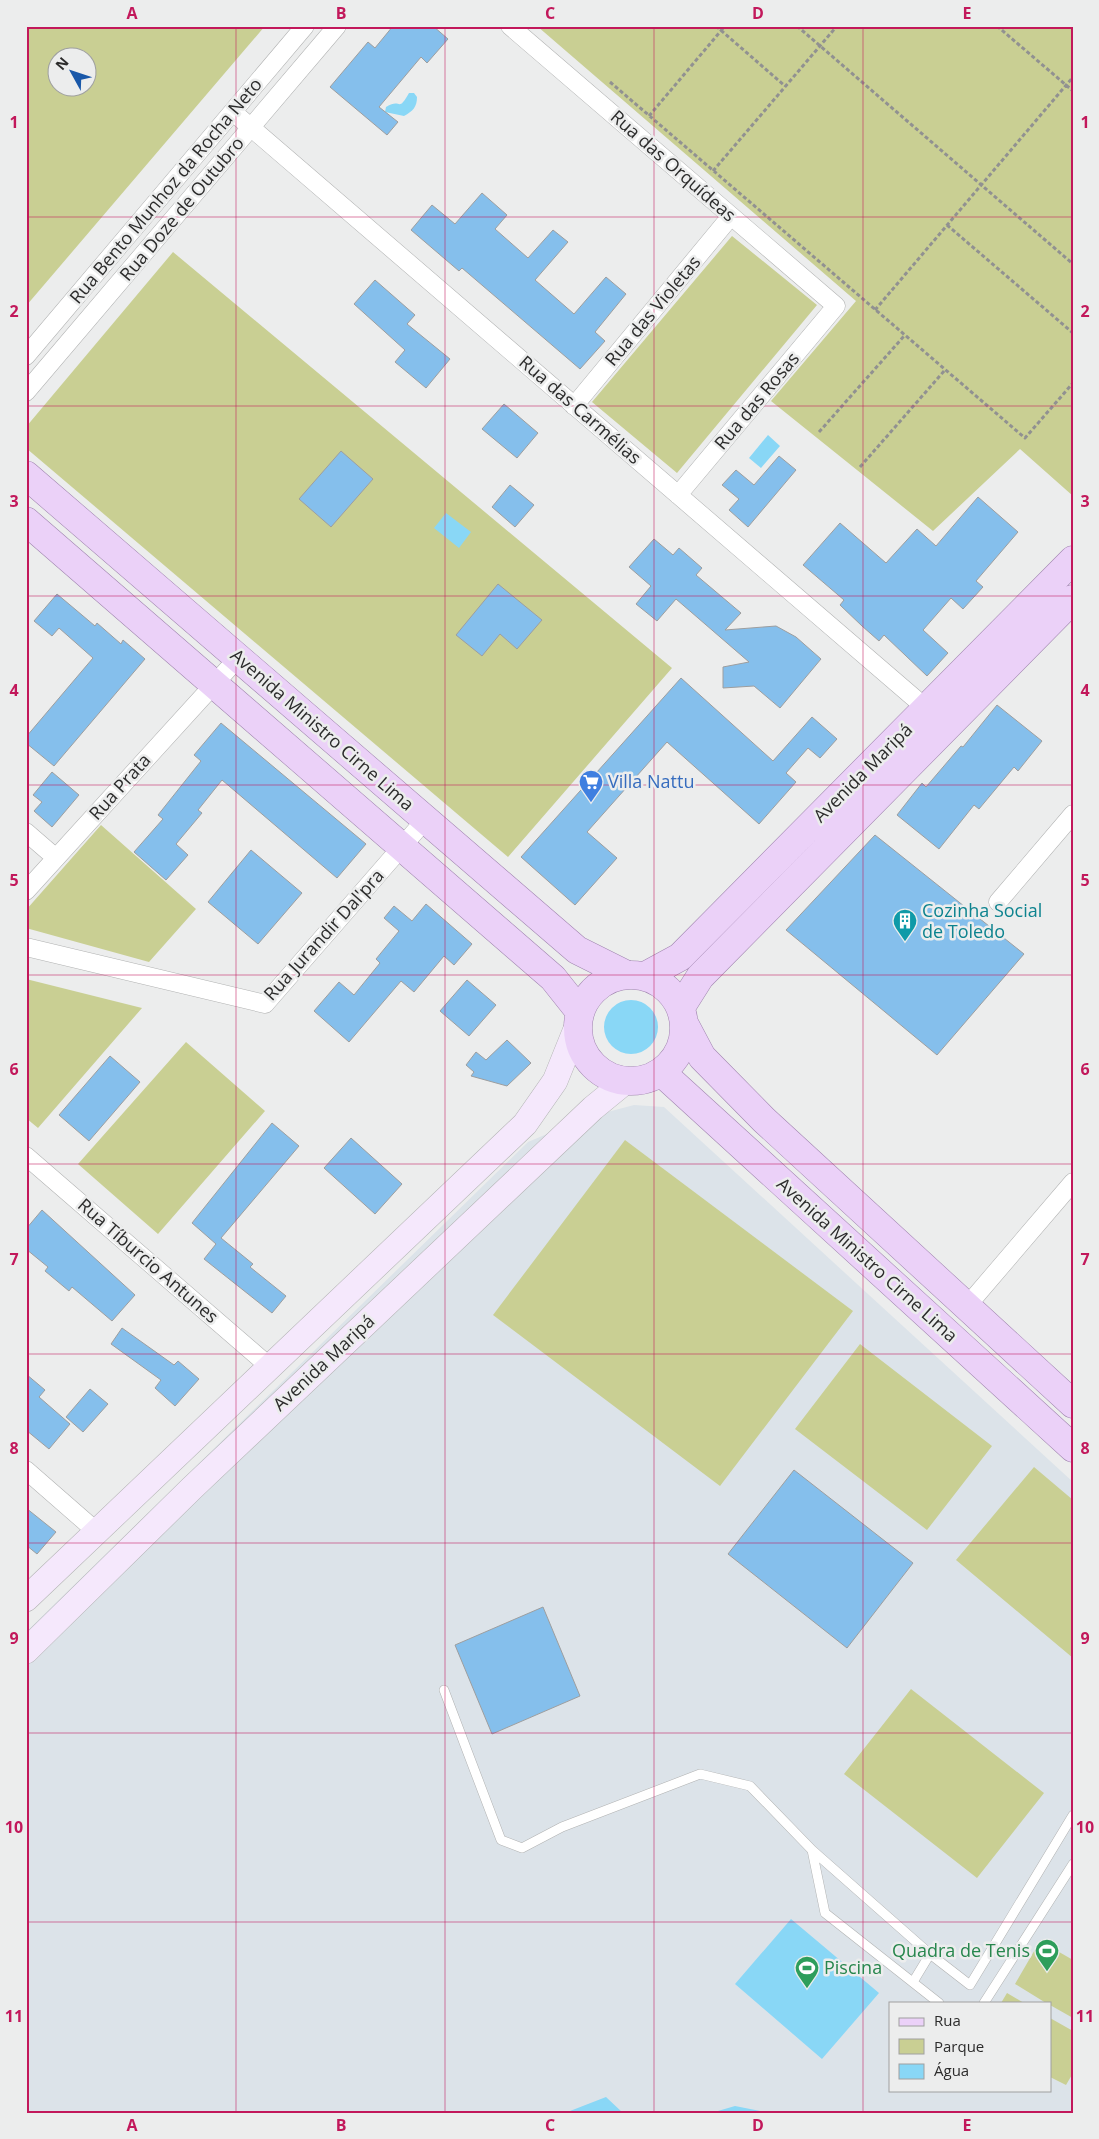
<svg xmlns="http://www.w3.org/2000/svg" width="1099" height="2139" font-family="'Open Sans',sans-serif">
<rect width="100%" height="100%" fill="#eceded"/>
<path fill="#dce3e9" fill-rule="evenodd" d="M 634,1105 L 664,1107 L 1073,1482 L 1073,2113 L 26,2113 L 26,1632 L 528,1142 L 585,1118 ZM 890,2003 L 1050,2003 L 1050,2090 L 890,2090 Z"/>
<path fill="#c9cf93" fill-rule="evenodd" d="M 26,26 L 265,26 L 26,306 ZM 58,58 L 88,58 L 88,88 L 58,88 Z
M 537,26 L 1073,26 L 1073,496 L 1020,449 L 933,531 L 771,401 L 856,301 Z
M 732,236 L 817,305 L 677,473 L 592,402 Z
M 173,252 L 672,668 L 508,857 L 26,448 L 26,427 Z
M 101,825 L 196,909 L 149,962 L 26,928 L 26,910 Z
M 26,979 L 142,1008 L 38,1128 L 26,1118 Z
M 186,1042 L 265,1111 L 158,1234 L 78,1164 Z
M 625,1140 L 853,1311 L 720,1486 L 493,1315 Z
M 860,1344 L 992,1446 L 927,1530 L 795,1429 Z
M 1034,1467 L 1073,1500 L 1073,1658 L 956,1560 Z
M 911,1689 L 1044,1793 L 977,1878 L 844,1774 Z
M 1040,1941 L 1073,1960 L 1073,2018 L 1050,2005 L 1050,2003 L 1046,2003 L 1015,1984 Z
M 1007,1993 L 1024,2003 L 1001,2003 Z
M 1050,2018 L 1073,2031 L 1073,2073 L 1066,2085 L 1050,2077 Z"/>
<path fill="#89d7f6" d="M 409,93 L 414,93 L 417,97 C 417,107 413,111 404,116 L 385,112 L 386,107 C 402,97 397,114 409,93 Z
M 768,435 L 780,446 L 761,468 L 749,458 Z
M 446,513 L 471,532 L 459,548 L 434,528 Z
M604 1027a27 27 0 1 1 54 0a27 27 0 1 1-54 0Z
M 791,1919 L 879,1993 L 822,2059 L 735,1984 Z
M 606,2097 L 623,2113 L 568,2113 L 570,2111 Z
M 735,2106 L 771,2113 L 711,2113 Z"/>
<path fill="#85bfec" stroke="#9d9e9f" d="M 393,26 L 433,26 L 448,39 L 427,63 L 421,57 L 379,107 L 398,122 L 387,135 L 330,87 L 368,42 L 375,48 Z
M 482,193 L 507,215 L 495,229 L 528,258 L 553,230 L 568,242 L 535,280 L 574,314 L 606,277 L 626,294 L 595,332 L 605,341 L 580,369 L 462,268 L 459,271 L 411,230 L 432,205 L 455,224 Z
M 375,280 L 415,315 L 407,324 L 450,359 L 426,388 L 395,362 L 405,350 L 354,304 Z
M 504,404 L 538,433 L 517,458 L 482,429 Z
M 341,451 L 373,479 L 331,527 L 299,499 Z
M 779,456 L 796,470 L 748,527 L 729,510 L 739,499 L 722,485 L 736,470 L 754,485 Z
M 510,485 L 534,505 L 515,527 L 492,507 Z
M 978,497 L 1018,532 L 976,581 L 983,587 L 963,609 L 951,598 L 923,630 L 948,653 L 927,676 L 884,635 L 879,641 L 862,626 L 840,605 L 844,600 L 803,565 L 840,523 L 886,563 L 917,529 L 936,546 Z
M 654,539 L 673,555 L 679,548 L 702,568 L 696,575 L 741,613 L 725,630 L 776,626 L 796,637 L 821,659 L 780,708 L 754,686 L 723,688 L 723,667 L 749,662 L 676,599 L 657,621 L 636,604 L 651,586 L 629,567 Z
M 498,584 L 542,620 L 517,649 L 500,634 L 482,656 L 456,635 Z
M 57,594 L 95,626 L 97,623 L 121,644 L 123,640 L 145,659 L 54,766 L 26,743 L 26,737 L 93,658 L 59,628 L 52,636 L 34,621 Z
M 681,678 L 773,761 L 812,717 L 837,739 L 820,758 L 808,748 L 786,773 L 796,782 L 759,824 L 667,742 L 587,832 L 617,858 L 575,905 L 521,857 Z
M 997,705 L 1042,741 L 1018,771 L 1014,767 L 979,809 L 974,805 L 939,849 L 897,815 L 922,783 L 926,787 L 961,746 L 963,747 Z
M 221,723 L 366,844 L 337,878 L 222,780 L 198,810 L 202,813 L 176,844 L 188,855 L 166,880 L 134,852 L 163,819 L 158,815 L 201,761 L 194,755 Z
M 52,772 L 79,795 L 52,827 L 34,811 L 42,802 L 33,795 Z
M 875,835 L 1024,954 L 937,1055 L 786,930 Z
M 251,850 L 302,893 L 258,944 L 208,902 Z
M 426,904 L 472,944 L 454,965 L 444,956 L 414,992 L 401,981 L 349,1042 L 314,1011 L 339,982 L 354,995 L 380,963 L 376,959 L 399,931 L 384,918 L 394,906 L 412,921 Z
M 467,980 L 496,1005 L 469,1036 L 440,1011 Z
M 507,1040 L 531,1063 L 507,1086 L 471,1076 L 474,1072 L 466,1065 L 476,1052 L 486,1060 Z
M 110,1056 L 140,1082 L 89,1141 L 59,1115 Z
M 272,1123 L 299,1146 L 221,1238 L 253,1264 L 250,1267 L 286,1296 L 272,1313 L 204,1259 L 216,1244 L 192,1223 Z
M 351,1138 L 402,1184 L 375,1214 L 324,1168 Z
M 42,1210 L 135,1295 L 112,1321 L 72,1287 L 69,1291 L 45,1271 L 48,1267 L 26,1249 L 26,1229 Z
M 122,1328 L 174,1365 L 178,1361 L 199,1379 L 175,1406 L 155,1388 L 161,1380 L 111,1344 Z
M 26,1374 L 45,1390 L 39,1397 L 70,1424 L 49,1449 L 26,1430 Z
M 90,1389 L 108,1404 L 83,1432 L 66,1417 Z
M 794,1470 L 913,1563 L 847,1648 L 728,1554 Z
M 26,1508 L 56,1532 L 37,1554 L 26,1545 Z
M 543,1607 L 580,1696 L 492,1734 L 455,1645 Z"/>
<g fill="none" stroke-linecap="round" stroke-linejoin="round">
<defs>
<path id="service" d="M 444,1690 L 501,1840 L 522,1848 L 562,1827 L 700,1774 L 750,1786 L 812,1850
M 913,1982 L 930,1954
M 939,2003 L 825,1913 L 812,1850 L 930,1954 L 970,1985 L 1073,1815
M 984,2003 L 1073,1864"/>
<path id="minor" d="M 510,26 L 836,306 L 678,495
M 233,112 L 927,709
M 26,356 L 305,26
M 26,392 L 337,26
M 574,406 L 731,216
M 26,832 L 56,858
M 26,891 L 238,658
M 998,902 L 1073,814
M 26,947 L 265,1004 L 426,819
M 26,1156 L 270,1367
M 967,1306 L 1073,1182
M 26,1470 L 97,1532"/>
<path id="secondary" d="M 26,1599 L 525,1124 L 555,1081 L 578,1024
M 26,1651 L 192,1488 L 593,1108 L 626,1081"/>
<path id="primary" d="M 26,475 L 577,950 L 625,974
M 26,521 L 553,978 L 580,1012
M578 1028a53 53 0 1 1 106 0a53 53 0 1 1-106 0Z
M 645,976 L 680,957 L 1073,560
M 681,1007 L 700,977 L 1073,599
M 685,1025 L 702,1057 L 764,1120 L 1073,1404
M 661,1072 L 1073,1448"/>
</defs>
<use href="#service" stroke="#b1b2b2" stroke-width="10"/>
<use href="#minor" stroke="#b1b2b2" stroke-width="19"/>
<use href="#secondary" stroke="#b1b2b2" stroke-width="26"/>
<use href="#primary" stroke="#9f84ae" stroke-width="29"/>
<path stroke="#919191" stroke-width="3" stroke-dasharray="4 2.5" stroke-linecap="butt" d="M 716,26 L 785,86
M 797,26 L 1073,264
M 997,26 L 1073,91
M 610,82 L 1025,438 L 1073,383
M 649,116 L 725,26
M 713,171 L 837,26
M 947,225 L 1073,333
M 875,310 L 1073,77
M 819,432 L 905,335
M 860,467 L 945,370"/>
<use href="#service" stroke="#fff" stroke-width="9"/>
<use href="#minor" stroke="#fff" stroke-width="18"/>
<use href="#secondary" stroke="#f5e8fc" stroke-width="25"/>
<use href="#primary" stroke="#ebd1f8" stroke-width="28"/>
</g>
<path fill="none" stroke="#c2185b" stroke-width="1" stroke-opacity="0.55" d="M 236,26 L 236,2113M 445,26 L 445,2113M 654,26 L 654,2113M 863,26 L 863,2113M 26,217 L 1073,217M 26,406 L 1073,406M 26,596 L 1073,596M 26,785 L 1073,785M 26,975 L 1073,975M 26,1164 L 1073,1164M 26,1354 L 1073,1354M 26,1543 L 1073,1543M 26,1733 L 1073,1733M 26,1922 L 1073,1922"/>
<defs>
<symbol id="supermarket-pin" viewBox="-11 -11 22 30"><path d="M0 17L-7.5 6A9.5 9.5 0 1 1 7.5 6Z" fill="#3f7fe0" stroke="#eceded"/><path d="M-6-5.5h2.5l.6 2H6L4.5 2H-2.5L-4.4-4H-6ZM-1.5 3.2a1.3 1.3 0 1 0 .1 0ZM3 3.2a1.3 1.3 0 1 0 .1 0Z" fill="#fff"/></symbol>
<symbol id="building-pin" viewBox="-11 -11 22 30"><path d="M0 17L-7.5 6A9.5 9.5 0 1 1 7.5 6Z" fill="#0f9aa8" stroke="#eceded"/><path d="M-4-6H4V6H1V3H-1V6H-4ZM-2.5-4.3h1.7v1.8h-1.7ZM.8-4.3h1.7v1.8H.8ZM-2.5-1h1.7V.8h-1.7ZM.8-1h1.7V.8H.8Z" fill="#fff"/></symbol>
<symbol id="stadium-pin" viewBox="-11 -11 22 30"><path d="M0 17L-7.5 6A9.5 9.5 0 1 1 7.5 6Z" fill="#2e9e5b" stroke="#eceded"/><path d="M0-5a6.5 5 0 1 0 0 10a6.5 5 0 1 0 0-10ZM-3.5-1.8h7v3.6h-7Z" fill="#fff"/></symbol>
</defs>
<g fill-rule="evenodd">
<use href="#supermarket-pin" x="577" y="768" width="28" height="38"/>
<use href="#building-pin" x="891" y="907" width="28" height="38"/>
<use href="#stadium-pin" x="1033" y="1937" width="28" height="38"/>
<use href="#stadium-pin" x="793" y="1954" width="28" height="38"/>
</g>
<g text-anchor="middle" stroke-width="5" stroke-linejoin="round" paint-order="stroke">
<g font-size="18" fill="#2c2c2c" stroke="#eceded">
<text transform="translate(673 166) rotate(41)" y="6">Rua das Orquídeas</text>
<text transform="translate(166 191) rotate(-50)" y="6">Rua Bento Munhoz da Rocha Neto</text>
<text transform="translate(182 209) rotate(-50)" y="6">Rua Doze de Outubro</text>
<text transform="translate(653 311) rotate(-50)" y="6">Rua das Violetas</text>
<text transform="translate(757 401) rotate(-50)" y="6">Rua das Rosas</text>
<text transform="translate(580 410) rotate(41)" y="6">Rua das Carmélias</text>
<text transform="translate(322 730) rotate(41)" y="6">Avenida Ministro Cirne Lima</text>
<text transform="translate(863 773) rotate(-45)" y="6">Avenida Maripá</text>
<text transform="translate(120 787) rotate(-48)" y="6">Rua Prata</text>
<text transform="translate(324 935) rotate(-48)" y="6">Rua Jurandir Dal'pra</text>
<text transform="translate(867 1260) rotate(42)" y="6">Avenida Ministro Cirne Lima</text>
<text transform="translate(148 1261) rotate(41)" y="6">Rua Tíburcio Antunes</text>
<text transform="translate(324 1363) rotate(-43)" y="6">Avenida Maripá</text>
</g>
<g font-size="18" fill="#366cbe" stroke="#eceded" text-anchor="start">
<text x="608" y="788">Villa Nattu</text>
</g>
<g font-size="18" fill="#0d838f" stroke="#eceded" text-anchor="start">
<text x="922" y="917">Cozinha Social<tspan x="922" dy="21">de Toledo</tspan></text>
</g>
<g font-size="18" fill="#27864d" stroke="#eceded" text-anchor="end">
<text x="1030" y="1957">Quadra de Tenis</text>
<text x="824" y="1974" text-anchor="start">Piscina</text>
</g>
</g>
<rect width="1099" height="2139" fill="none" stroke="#eceded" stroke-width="55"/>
<rect x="889" y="2002" width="162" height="90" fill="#eceded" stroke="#9fa0a0"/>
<rect x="899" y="2018" width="25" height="8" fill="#ebd1f8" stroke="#9fa0a0"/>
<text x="934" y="2026" font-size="15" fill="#2c2c2c">Rua</text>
<rect x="899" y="2039" width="25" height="15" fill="#c9cf93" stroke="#9fa0a0"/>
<text x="934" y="2052" font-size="15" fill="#2c2c2c">Parque</text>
<rect x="899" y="2064" width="25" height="15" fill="#89d7f6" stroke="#9fa0a0"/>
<text x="934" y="2076" font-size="15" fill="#2c2c2c">Água</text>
<g transform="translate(72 72) rotate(310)"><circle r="24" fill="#eceded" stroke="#9fa0a0"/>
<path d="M0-4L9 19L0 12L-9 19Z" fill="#1958a9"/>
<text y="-8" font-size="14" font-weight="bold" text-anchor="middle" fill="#2c2c2c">N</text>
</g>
<rect x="28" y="28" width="1044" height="2084" fill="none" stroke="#c2185b" stroke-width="2"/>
<g font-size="16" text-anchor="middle" font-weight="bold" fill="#c2185b">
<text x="132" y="19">A</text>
<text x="341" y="19">B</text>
<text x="550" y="19">C</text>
<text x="758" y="19">D</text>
<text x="967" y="19">E</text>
<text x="14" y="128">1</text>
<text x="1085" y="128">1</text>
<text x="14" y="317">2</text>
<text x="1085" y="317">2</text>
<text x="14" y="507">3</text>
<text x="1085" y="507">3</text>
<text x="14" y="696">4</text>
<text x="1085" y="696">4</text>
<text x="14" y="886">5</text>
<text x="1085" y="886">5</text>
<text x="14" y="1075">6</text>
<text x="1085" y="1075">6</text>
<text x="14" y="1265">7</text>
<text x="1085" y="1265">7</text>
<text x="14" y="1454">8</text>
<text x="1085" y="1454">8</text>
<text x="14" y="1644">9</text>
<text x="1085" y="1644">9</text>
<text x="14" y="1833">10</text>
<text x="1085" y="1833">10</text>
<text x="14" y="2022">11</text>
<text x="1085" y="2022">11</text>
<text x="132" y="2131">A</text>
<text x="341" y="2131">B</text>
<text x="550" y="2131">C</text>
<text x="758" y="2131">D</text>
<text x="967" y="2131">E</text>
</g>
</svg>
